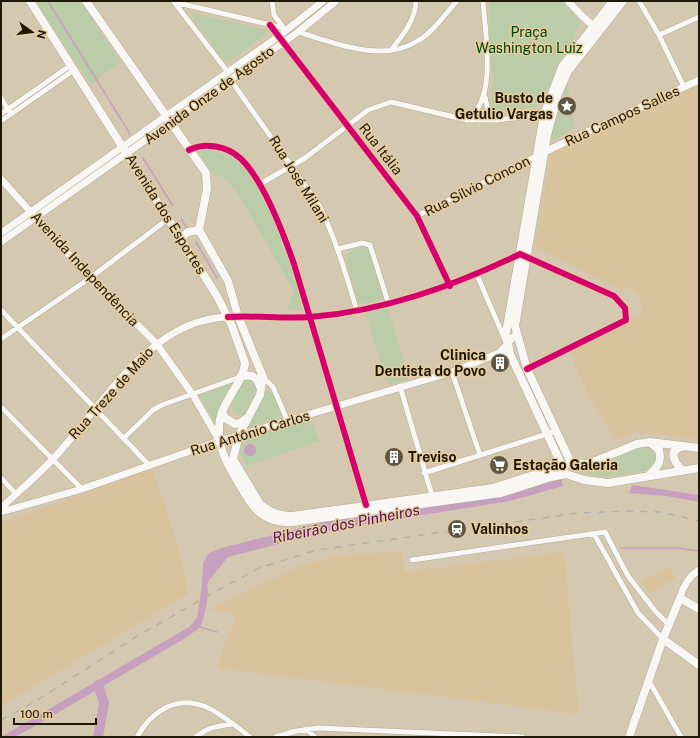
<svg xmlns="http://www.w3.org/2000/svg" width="700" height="738" font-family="'Public Sans',sans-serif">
<rect width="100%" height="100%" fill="#d5c8b0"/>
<path fill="#d8c39d" d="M 699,84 L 699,439 L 635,432 L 616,439 L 590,398 L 568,350 L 643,313 L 637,293 L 628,288 L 621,290 L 535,247 L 551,152 Z
M 153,470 L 180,552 L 188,594 L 1,706 L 1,523 L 137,474 Z
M 403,551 L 404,572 L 564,552 L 579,714 L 218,668 L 226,638 L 236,620 L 233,613 L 209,609 L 302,565 L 336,556 Z
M 669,566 L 676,578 L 650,593 L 643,581 Z"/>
<path fill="#bacca8" d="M 36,1 L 80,1 L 116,55 L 121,61 L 91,85 Z
M 489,1 L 563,1 L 581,21 L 576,29 L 573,45 L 561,60 L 542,104 L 538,106 L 498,113 L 489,108 L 494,80 L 491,62 Z
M 193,13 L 263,29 L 268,30 L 269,33 L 234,58 L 225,61 L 191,16 Z
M 567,83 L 575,128 L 549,142 Z
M 203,148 C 216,152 229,154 240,163 C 269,186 293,269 303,305 L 302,310 L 286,310 L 294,291 L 237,192 L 225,179 L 212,172 L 198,152 Z
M 356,246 L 365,246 L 369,249 L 385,299 L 359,304 L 347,264 L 347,255 Z
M 388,308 L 409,379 L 388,385 L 365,312 Z
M 250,379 C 263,391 251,403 243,415 L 238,415 L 232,411 L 234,398 L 244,380 Z
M 231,383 L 218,412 L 216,425 L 200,396 Z
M 266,389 C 274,394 283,406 281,416 L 249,427 L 248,425 Z
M 310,418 L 320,441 L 247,466 L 238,450 L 242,440 Z
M 648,446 L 655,451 L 657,459 L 653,467 L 648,470 L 606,477 L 582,473 L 594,472 L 611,464 L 622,453 L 632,448 Z
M 324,735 L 412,737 L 327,737 Z"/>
<path fill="#c79fbf" d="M244 450a6 6 0 1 1 12 0a6 6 0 1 1-12 0Z
M 561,478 L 563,486 L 510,501 L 335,529 L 228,557 L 209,580 L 207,586 C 210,594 204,619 200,627 C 197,630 191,634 187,637 L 30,729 L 14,737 L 1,737 L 189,627 L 197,618 L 202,587 L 203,563 L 209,553 L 221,548 C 268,537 314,523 362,514 C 429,502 497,502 561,478 Z
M 632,485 L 699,495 L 699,502 L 667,496 L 629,493 Z"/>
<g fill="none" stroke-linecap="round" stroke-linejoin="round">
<path stroke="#c79fbf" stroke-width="1.5" d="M 48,1 L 130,134
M 143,158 L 173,206
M 181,219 L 187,228
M 196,242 L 217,278
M 620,548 L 677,548 L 699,551
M 200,627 L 217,632"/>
<path stroke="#c79fbf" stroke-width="10" d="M 98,685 L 104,703 L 98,737"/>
<defs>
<path id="street" d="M 272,1 L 274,15 L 283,27
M 639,1 L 659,35 L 684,87
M 174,2 L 288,29
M 174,2 L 227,71
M 270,25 L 417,216 L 450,286
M 298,32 C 335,43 383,64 419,40 C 434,31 445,14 457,1
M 659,35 L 699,17
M 391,50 C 403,35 415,21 416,1
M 230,79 L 319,205 C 336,239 346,275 357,311
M 485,97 L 490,120
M 1,98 L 9,111
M 1,114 L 71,65
M 467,119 C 498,100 485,33 483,1
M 1,121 L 74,70
M 189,150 C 205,142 227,146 240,158 C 263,179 284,235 294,264 L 366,505
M 260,184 L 305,158 L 368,110 L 391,102 L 467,120 L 496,120 L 544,115
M 417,216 L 536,156
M 338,249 L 362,243 L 370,245 L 389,305
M 477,275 L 505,340
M 1,310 L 148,464
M 228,317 C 255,315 282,319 310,317 C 385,311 453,286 520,254 L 614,296 L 625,308 L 626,320 L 527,369
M 1,339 L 90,278 L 168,219
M 452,372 L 480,455
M 263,377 L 273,387 L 288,422
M 400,386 L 433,499
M 1,407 L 82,489
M 124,438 L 153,410 L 162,405 L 240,377
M 424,473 L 556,431
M 1,478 L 16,494
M 594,534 L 638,613 L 663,639
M 412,560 L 605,532 L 628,576 L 656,612 L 669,625
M 649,681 L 681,737
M 306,729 L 315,737
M 137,737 C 144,724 152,715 165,708 C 198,691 225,718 250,737
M 196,737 C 208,727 218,726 233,724
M 276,737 L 296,731 L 318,728 L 523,737"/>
<path id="secondary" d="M 568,1 L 582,16 L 597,29
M 540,154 L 699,80
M 1,179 L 90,278 L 156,343 L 193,395 L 219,440
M 1,233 L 279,36 L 323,1
M 1,242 L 298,32 L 336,1
M 499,353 L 516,334
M 1,508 C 18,492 36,477 52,460 C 101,409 148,319 228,317
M 1,512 L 82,489 L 219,441 L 452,372 L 499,353 L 504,352 L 510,354
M 680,598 C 683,586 688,577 699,570"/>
<path id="primary" d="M 30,1 L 217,296 L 232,326 L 245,363 C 243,383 224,399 220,419 C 215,445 228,466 241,487 C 246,496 252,506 259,512 C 268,520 282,523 293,522 L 501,493 L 551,477 L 566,474
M 86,1 L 206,173 L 207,189 L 199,230 L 228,281 L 238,316 L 263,377 L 260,395 L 239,435 L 233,459 L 260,504 C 270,513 280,516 292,516 L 493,488 L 571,463 L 588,464 L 637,444 L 650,442 L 699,448
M 180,239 L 188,232 L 199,230
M 240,377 C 253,373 257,377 261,389
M 222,412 L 225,418 L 235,424 L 240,423 L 247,418
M 682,447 C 667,451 675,463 682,470
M 571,463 L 527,369 L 515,326 L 547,135 L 558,94 L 568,71 L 623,1
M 564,470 L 510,354 L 506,333 L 544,115 L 562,67 L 613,1
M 566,474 L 584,480 L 608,483 L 699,468
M 649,475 C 658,467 662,462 659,450 L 651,443
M 663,639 L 699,665
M 629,737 L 663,639 L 680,598 L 699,609"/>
</defs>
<use href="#street" stroke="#b2a895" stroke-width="6"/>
<use href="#secondary" stroke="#b2a895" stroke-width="8"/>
<use href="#primary" stroke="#b2a895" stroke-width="9"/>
<use href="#street" stroke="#f9f7f3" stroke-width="5"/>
<use href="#secondary" stroke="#f9f7f3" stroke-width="7"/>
<use href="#primary" stroke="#f9f7f3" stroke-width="8"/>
<path stroke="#b5b2ac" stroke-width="1.5" stroke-dasharray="7 7" stroke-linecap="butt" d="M 1,720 L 36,701 L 134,638 L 211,594 L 259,568 L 317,550 L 578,513 L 628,511 L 660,512 L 699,521"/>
<defs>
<path id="cycleway" d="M 270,25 L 417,216 L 450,286
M 189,150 C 205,142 227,146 240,158 C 263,179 284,235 294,264 L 366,505
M 228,317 C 255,315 282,319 310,317 C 385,311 453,286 520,254 L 614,296 L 625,308 L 626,320 L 527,369"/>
</defs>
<use href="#cycleway" stroke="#e4cda1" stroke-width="8"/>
<use href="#cycleway" stroke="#d6006c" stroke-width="6"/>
</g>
<defs>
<symbol id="sight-disc" viewBox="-11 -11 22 22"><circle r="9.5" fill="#5f5542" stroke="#e4cda1"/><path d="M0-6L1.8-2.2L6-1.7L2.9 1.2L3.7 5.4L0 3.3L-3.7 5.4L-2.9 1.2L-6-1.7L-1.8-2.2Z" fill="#fff"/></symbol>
<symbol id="building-disc" viewBox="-11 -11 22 22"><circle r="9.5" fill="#5f5542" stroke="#e4cda1"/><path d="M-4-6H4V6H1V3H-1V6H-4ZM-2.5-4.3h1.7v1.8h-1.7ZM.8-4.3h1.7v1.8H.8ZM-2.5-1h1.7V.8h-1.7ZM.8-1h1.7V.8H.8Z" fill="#fff"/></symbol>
<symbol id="supermarket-disc" viewBox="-11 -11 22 22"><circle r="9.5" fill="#5f5542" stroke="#e4cda1"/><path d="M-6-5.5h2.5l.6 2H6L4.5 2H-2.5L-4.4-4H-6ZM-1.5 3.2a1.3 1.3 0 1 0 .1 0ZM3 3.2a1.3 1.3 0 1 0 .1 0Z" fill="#fff"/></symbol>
<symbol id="station-disc" viewBox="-11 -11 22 22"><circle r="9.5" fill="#5f5542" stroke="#e4cda1"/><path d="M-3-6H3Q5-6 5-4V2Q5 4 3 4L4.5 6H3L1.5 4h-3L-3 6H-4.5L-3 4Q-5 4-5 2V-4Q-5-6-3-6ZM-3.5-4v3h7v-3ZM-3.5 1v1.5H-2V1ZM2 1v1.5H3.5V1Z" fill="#fff"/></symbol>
</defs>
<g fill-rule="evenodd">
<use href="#sight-disc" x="556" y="95" width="22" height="22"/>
<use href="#building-disc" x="489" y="352" width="22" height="22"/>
<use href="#building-disc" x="383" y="446" width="22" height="22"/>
<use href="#supermarket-disc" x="488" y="454" width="22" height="22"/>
<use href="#station-disc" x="446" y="518" width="22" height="22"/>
</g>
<g text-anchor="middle" stroke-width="3" stroke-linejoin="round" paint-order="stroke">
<g font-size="14" fill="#044108" stroke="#e4cda1">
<text x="529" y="37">Praça<tspan x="529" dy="16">Washington Luiz</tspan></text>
</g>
<g font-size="14" fill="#1f1707" stroke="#e4cda1">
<text transform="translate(209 95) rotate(-36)" y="5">Avenida Onze de Agosto</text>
<text transform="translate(622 116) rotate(-25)" y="5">Rua Campos Salles</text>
<text transform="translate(381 149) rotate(52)" y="5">Rua Itália</text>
<text transform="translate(299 179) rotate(58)" y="5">Rua José Milani</text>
<text transform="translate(477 186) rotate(-27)" y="5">Rua Sílvio Concon</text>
<text transform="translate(166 214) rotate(58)" y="5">Avenida dos Esportes</text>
<text transform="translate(85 269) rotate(47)" y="5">Avenida Independência</text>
<text transform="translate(111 393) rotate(-48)" y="5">Rua Treze de Maio</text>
<text transform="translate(250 433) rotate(-17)" y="5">Rua Antônio Carlos</text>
</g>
<g font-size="14" font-weight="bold" fill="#1f1707" stroke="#e4cda1" text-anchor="start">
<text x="553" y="103" text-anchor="end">Busto de<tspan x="553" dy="16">Getulio Vargas</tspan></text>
<text x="486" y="360" text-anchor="end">Clinica<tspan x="486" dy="16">Dentista do Povo</tspan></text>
<text x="408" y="462">Treviso</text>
<text x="513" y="470">Estação Galeria</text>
<text x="471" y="534">Valinhos</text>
</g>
<g font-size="15" font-style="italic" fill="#500f57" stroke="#e4cda1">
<text transform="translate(346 524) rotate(-11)" y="5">Ribeirão dos Pinheiros</text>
</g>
</g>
<rect width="700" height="738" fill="none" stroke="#1f1707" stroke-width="4"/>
<g transform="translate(32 32) rotate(104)" stroke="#e4cda1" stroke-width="3" paint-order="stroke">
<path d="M0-3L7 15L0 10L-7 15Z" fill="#1f1707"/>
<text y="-6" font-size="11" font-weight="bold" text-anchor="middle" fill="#1f1707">N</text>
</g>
<path d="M14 718v6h82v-6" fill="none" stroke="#1f1707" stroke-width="2"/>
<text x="20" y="718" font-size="12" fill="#1f1707" stroke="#e4cda1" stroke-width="3" paint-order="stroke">100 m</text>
</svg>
